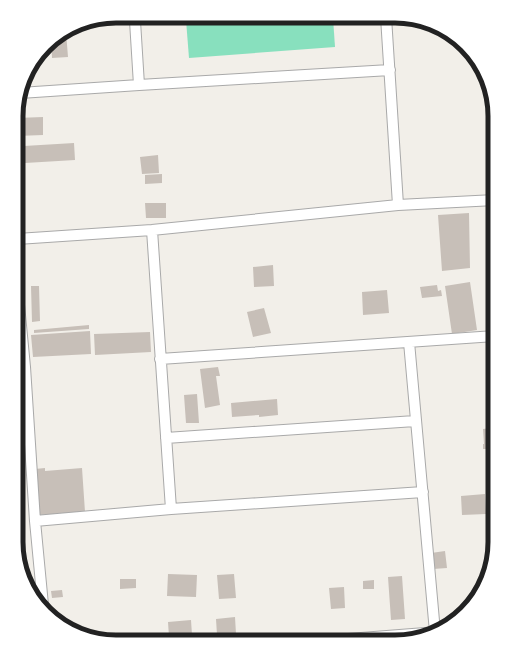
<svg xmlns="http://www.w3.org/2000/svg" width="511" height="658" font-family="'Archivo Narrow',sans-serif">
<rect width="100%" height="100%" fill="#f2efe9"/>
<path fill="#88e0be" d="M 333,18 L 335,47 L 189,58 L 186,20 Z"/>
<path fill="#c7bfb8" d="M 66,32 L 68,57 L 52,58 L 51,41 Z
M 43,117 L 43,135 L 17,136 L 17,118 Z
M 74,143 L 75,160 L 25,163 L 24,146 Z
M 158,155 L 159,173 L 142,174 L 140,157 Z
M 162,174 L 162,183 L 145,184 L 145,175 Z
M 145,203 L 166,203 L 166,218 L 146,218 Z
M 469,213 L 470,268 L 442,271 L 438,215 Z
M 273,265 L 274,286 L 254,287 L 253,267 Z
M 470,282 L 477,330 L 452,334 L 445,286 Z
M 437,285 L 438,291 L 441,290 L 442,296 L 422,298 L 420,287 Z
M 31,286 L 39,286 L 40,321 L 32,322 Z
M 387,290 L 389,313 L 363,315 L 362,292 Z
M 264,308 L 271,333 L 253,337 L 247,312 Z
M 89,325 L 89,329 L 34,333 L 34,330 Z
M 90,331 L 91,354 L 33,357 L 31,335 Z
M 150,332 L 151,352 L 95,355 L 94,334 Z
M 218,367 L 220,376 L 216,376 L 220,405 L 205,408 L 200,369 Z
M 197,394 L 199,423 L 186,423 L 184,395 Z
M 277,399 L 278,415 L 259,417 L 259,415 L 232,417 L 231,403 Z
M 492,428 L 493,449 L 483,449 L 483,444 L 484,444 L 483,429 Z
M 491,458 L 495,458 L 495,484 L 492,484 Z
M 45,468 L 45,471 L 82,468 L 85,512 L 38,515 L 35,469 Z
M 485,494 L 486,514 L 462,515 L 461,496 Z
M 445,551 L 447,568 L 433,569 L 431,553 Z
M 168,574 L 197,575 L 196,597 L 167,596 Z
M 234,574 L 236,598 L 219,599 L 217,575 Z
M 402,576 L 405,619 L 391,620 L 388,577 Z
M 120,579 L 136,579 L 136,588 L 120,589 Z
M 374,580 L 374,589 L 363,589 L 363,581 Z
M 344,587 L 345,608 L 331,609 L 329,588 Z
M 62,590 L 63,597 L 52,598 L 51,591 Z
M 235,617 L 236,634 L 217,635 L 216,619 Z
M 191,620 L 192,635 L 169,637 L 168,622 Z"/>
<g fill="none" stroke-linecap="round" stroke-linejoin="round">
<defs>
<path id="minor" d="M 386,17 L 398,205
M 135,21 L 139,85
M 20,93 L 139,85 L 390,70
M 152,230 L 171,509
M 17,239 L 152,230 L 398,205 L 495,200
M 17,284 L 25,367 L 35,521 L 43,605
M 409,342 L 435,632
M 160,359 L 495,336
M 166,438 L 415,421
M 35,521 L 171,509 L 423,492
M 310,642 L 438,632"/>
</defs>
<use href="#minor" stroke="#a9a9a9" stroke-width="12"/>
<use href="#minor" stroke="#fff" stroke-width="10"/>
</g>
<path d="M0 0H511V658H0ZM116 23H395A93 93 0 0 1 488 116V542A93 93 0 0 1 395 635H116A93 93 0 0 1 23 542V116A93 93 0 0 1 116 23Z" fill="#fff" fill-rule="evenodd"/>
<path fill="none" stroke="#222" stroke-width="5" d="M116 23H395A93 93 0 0 1 488 116V542A93 93 0 0 1 395 635H116A93 93 0 0 1 23 542V116A93 93 0 0 1 116 23Z"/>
</svg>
